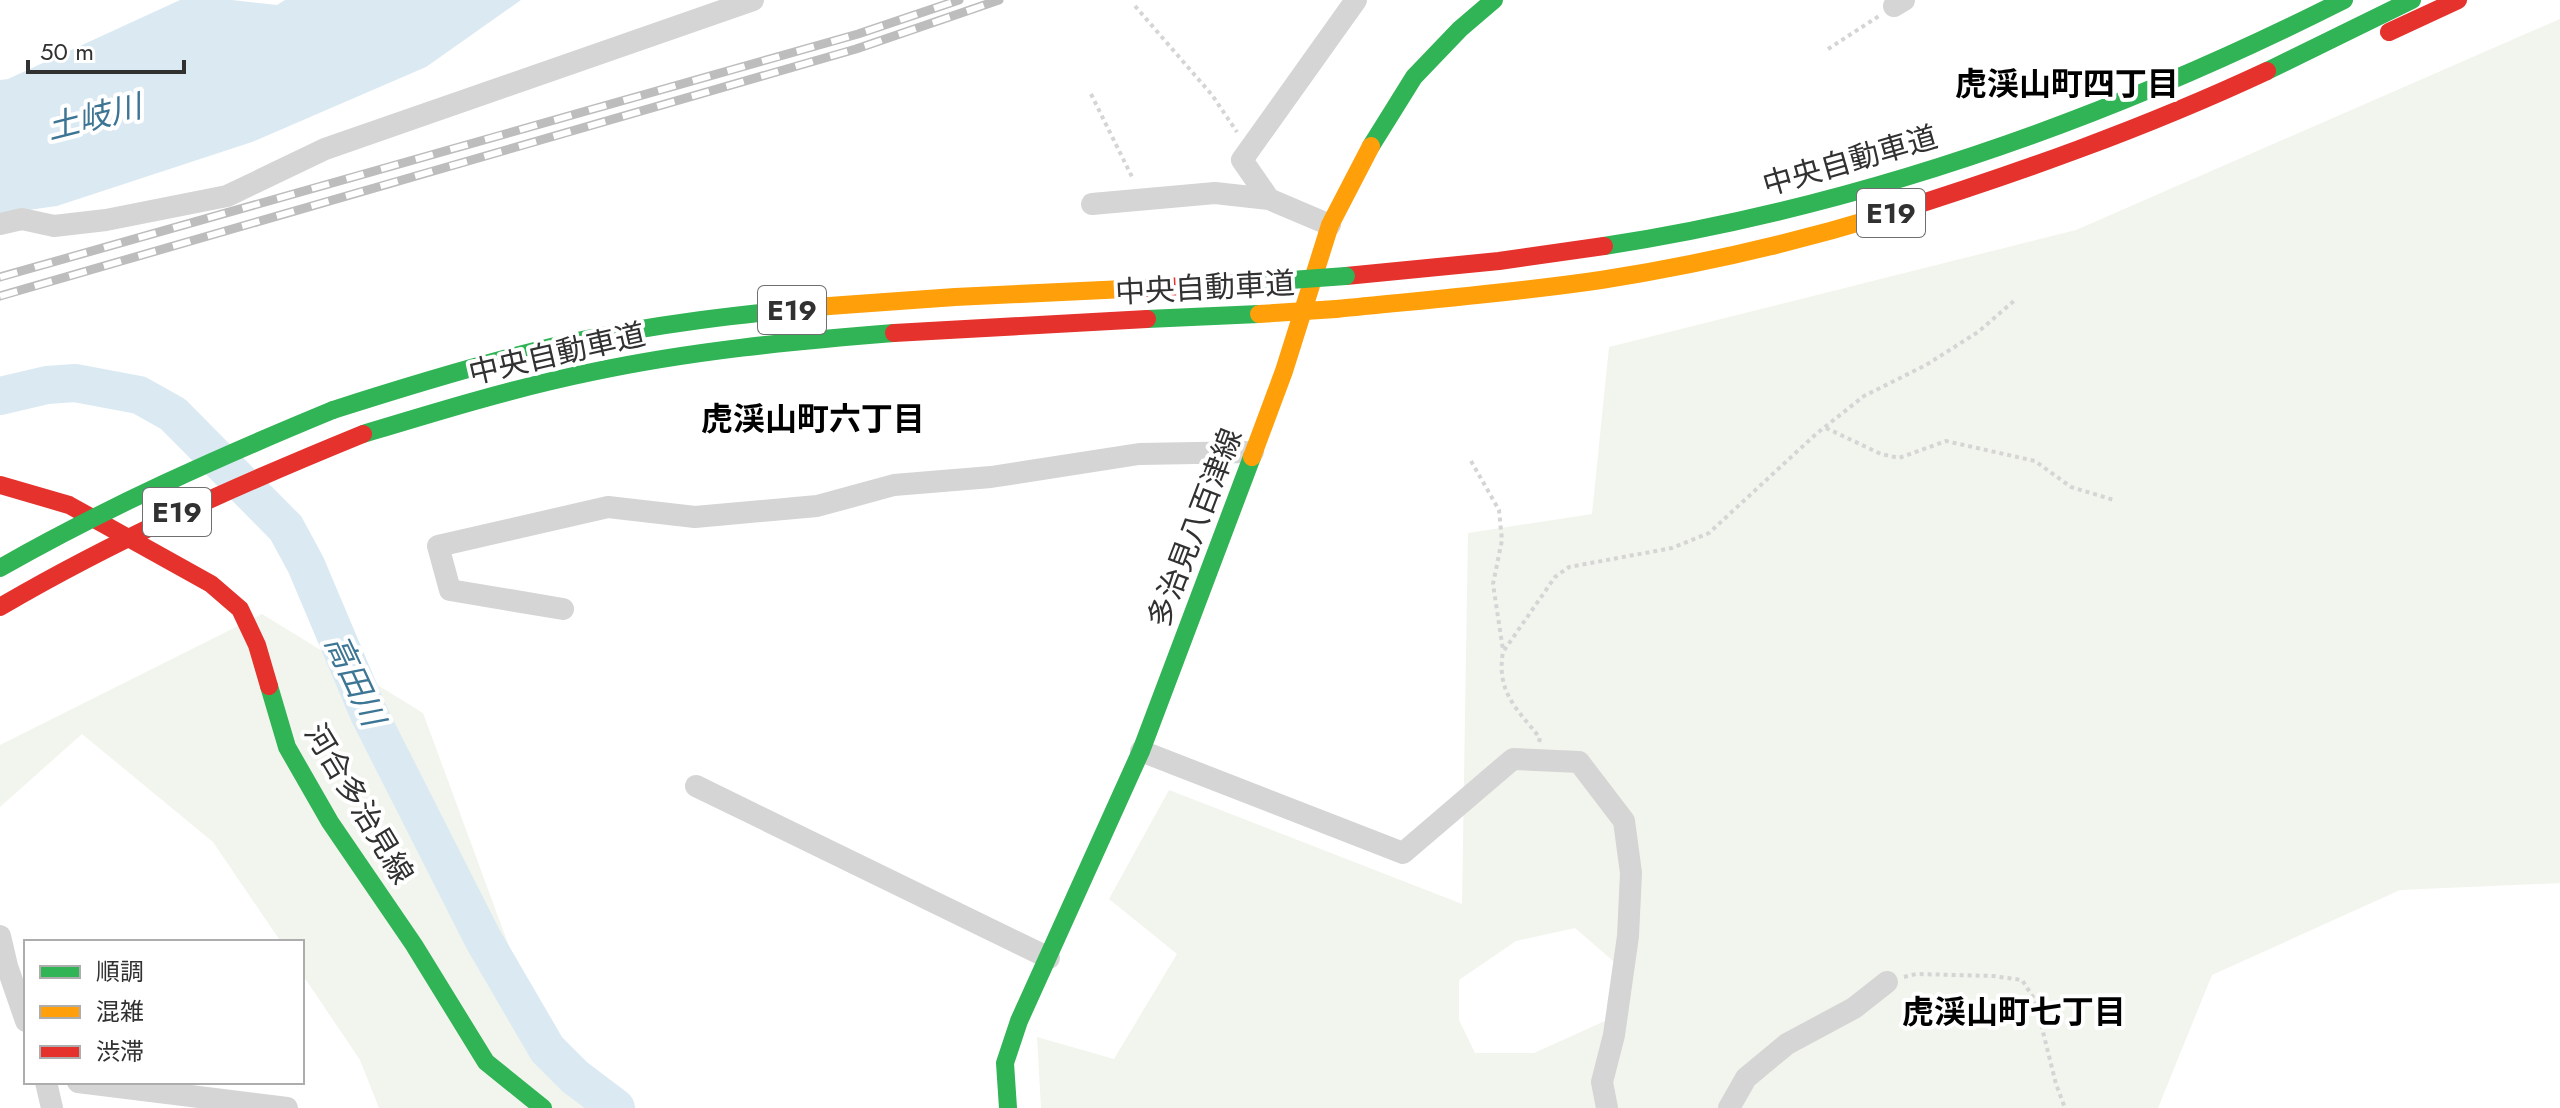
<svg xmlns="http://www.w3.org/2000/svg" width="2560" height="1108" font-family="Jost,'Noto Sans JP',sans-serif">
<rect width="100%" height="100%" fill="#fff"/>
<path fill="#f2f5ed" fill-rule="evenodd" d="M 2560,19 L 2560,883 L 2400,890 L 2212,975 L 2158,1108 L 1041,1108 L 1037,1037 L 1114,1059 L 1177,954 L 1109,899 L 1169,790 L 1462,904 L 1468,533 L 1592,514 L 1609,347 L 2076,230 ZM 1575,928 L 1620,967 L 1605,1021 L 1534,1053 L 1475,1053 L 1459,1020 L 1459,980 L 1516,941 Z
M 262,614 L 423,713 L 510,949 L 602,1108 L 379,1108 L 360,1060 L 302,974 L 302,942 L 281,942 L 213,842 L 82,734 L 0,807 L 0,745 Z"/>
<path fill="#dbeaf2" d="M 180,0 L 232,0 L 277,5 L 285,0 L 521,0 L 426,67 L 252,142 L 57,206 L 0,214 L 0,80 L 8,79 Z"/>
<g fill="none" stroke-linecap="round" stroke-linejoin="round">
<path stroke="#dbeaf2" stroke-width="38" d="M 0,396 L 47,385 L 75,383 L 139,395 L 173,414 L 286,528 L 306,565 L 369,714 L 483,939 L 547,1049 L 575,1077 L 616,1108"/>
<path stroke="#d5d5d5" stroke-width="4" stroke-dasharray="4 4" stroke-linecap="butt" d="M 1135,6 L 1212,95 L 1237,132
M 1828,49 L 1879,16
M 1091,94 L 1133,179
M 1826,428 L 1881,454 L 1899,458 L 1946,441 L 2035,461 L 2071,487 L 2114,500
M 1471,461 L 1499,510 L 1502,540 L 1493,584 L 1503,650
M 1539,742 L 1540,738 C 1517,709 1496,692 1503,652 L 1555,577 L 1569,567 L 1672,548 L 1709,533 L 1816,434 L 1864,396 L 1926,365 L 1978,332 L 2015,300
M 1904,977 L 1916,974 L 1993,976 L 2022,980 L 2035,1000 L 2056,1084 L 2065,1108"/>
<path stroke="#d5d5d5" stroke-width="22" d="M 1894,6 L 1904,0
M 1092,204 L 1215,193 L 1269,199
M 0,224 L 22,219 L 54,226 L 106,220 L 227,196 L 325,149 L 753,0
M 1330,225 L 1269,199 L 1242,160 L 1356,0
M 563,609 L 450,590 L 438,546 L 608,507 L 695,517 L 817,506 L 894,485 L 991,477 L 1139,454 L 1253,452
M 1141,751 L 1403,853 L 1513,759 L 1579,762 L 1624,821 L 1631,873 L 1628,936 L 1614,1035 L 1602,1082 L 1607,1108
M 696,786 L 1049,958
M 0,936 L 7,966 L 26,1021
M 46,1082 L 52,1108
M 78,1082 L 287,1108
M 1729,1108 L 1746,1078 L 1787,1044 L 1854,1008 L 1887,982"/>
<path stroke="#30b455" stroke-width="18" d="M 2267,71 L 2412,0
M 1371,146 L 1414,77 L 1460,29 L 1494,0
M 1604,246 C 1864,206 2110,118 2344,0
M 1147,319 L 1259,314
M 333,410 C 411,385 489,361 568,343 C 654,324 742,314 829,306
M 363,434 C 439,411 514,388 592,372 C 691,351 793,341 894,333
M 269,686 L 287,747 L 330,822 L 414,945 L 486,1062 L 543,1108
M 1008,1108 L 1005,1063 L 1019,1021 L 1141,751 L 1252,457"/>
<path stroke="#ff9f0a" stroke-width="18" d="M 829,306 L 955,297 L 1146,288
M 1336,309 C 1424,300 1513,293 1601,280 C 1697,265 1793,243 1885,215
M 1252,457 L 1284,371 L 1330,225 L 1371,146"/>
<path stroke="#e5322d" stroke-width="18" d="M 2389,32 L 2458,0
M 1885,215 C 2015,174 2143,129 2267,71
M 1346,276 L 1499,261 L 1604,246
M 1146,288 L 1262,282
M 894,333 L 1147,319
M 0,485 L 69,505 L 211,584 L 240,609 L 257,645 L 269,686"/>
<defs>
<path id="rail" d="M 0,277 L 858,34 L 959,0
M 0,296 L 856,49 L 999,0"/>
</defs>
<use href="#rail" stroke="#bdbdbd" stroke-width="9"/>
<use href="#rail" stroke="#fff" stroke-width="6" stroke-dasharray="18" stroke-linecap="butt"/>
<path stroke="#30b455" stroke-width="18" d="M 1262,282 L 1346,276
M 0,568 C 107,507 219,457 333,410"/>
<path stroke="#ff9f0a" stroke-width="18" d="M 1259,314 L 1336,309"/>
<path stroke="#e5322d" stroke-width="18" d="M 0,607 C 116,539 238,485 363,434"/>
</g>
<g text-anchor="middle" stroke-width="8" stroke-linejoin="round" paint-order="stroke">
<g fill="#fff" stroke="#6f6f6f" stroke-width="2">
<rect x="1857" y="189" width="68" height="48" rx="6"/>
<rect x="758" y="286" width="68" height="48" rx="6"/>
<rect x="143" y="488" width="68" height="48" rx="6"/>
</g>
<g font-size="28" font-weight="bold" fill="#313131">
<text x="1891" y="223">E19</text>
<text x="792" y="320">E19</text>
<text x="177" y="522">E19</text>
</g>
<g font-size="30" fill="#313131" stroke="#fff">
<text transform="translate(1850 161) rotate(-16)" y="10">中央自動車道</text>
<text transform="translate(1205 288) rotate(-3)" y="10">中央自動車道</text>
<text transform="translate(557 354) rotate(-13)" y="10">中央自動車道</text>
<text transform="translate(1195 528) rotate(-69)" y="10">多治見八百津線</text>
<text transform="translate(359 804) rotate(59)" y="10">河合多治見線</text>
</g>
<g font-size="32" font-weight="bold" fill="#000" stroke="#fff">
<text x="2067" y="95">虎渓山町四丁目</text>
<text x="813" y="430">虎渓山町六丁目</text>
<text x="2014" y="1023">虎渓山町七丁目</text>
</g>
<g font-size="32" font-style="italic" fill="#3d7594" stroke="#fff">
<text transform="translate(94 117) rotate(-14)" y="11">土岐川</text>
<text transform="translate(355 680) rotate(65)" y="11">高田川</text>
</g>
</g>
<rect x="24" y="940" width="280" height="144" fill="#ffffff" stroke="#adadad" stroke-width="2"/>
<rect x="40" y="966" width="40" height="12" fill="#30b455" stroke="#adadad" stroke-width="2"/>
<text x="96" y="980" font-size="24" fill="#313131">順調</text>
<rect x="40" y="1006" width="40" height="12" fill="#ff9f0a" stroke="#adadad" stroke-width="2"/>
<text x="96" y="1020" font-size="24" fill="#313131">混雑</text>
<rect x="40" y="1046" width="40" height="12" fill="#e5322d" stroke="#adadad" stroke-width="2"/>
<text x="96" y="1060" font-size="24" fill="#313131">渋滞</text>
<path d="M28 60v12h156v-12" fill="none" stroke="#313131" stroke-width="4"/>
<text x="40" y="60" font-size="24" fill="#313131" stroke="#ffffff" stroke-width="6" paint-order="stroke">50 m</text>
</svg>
